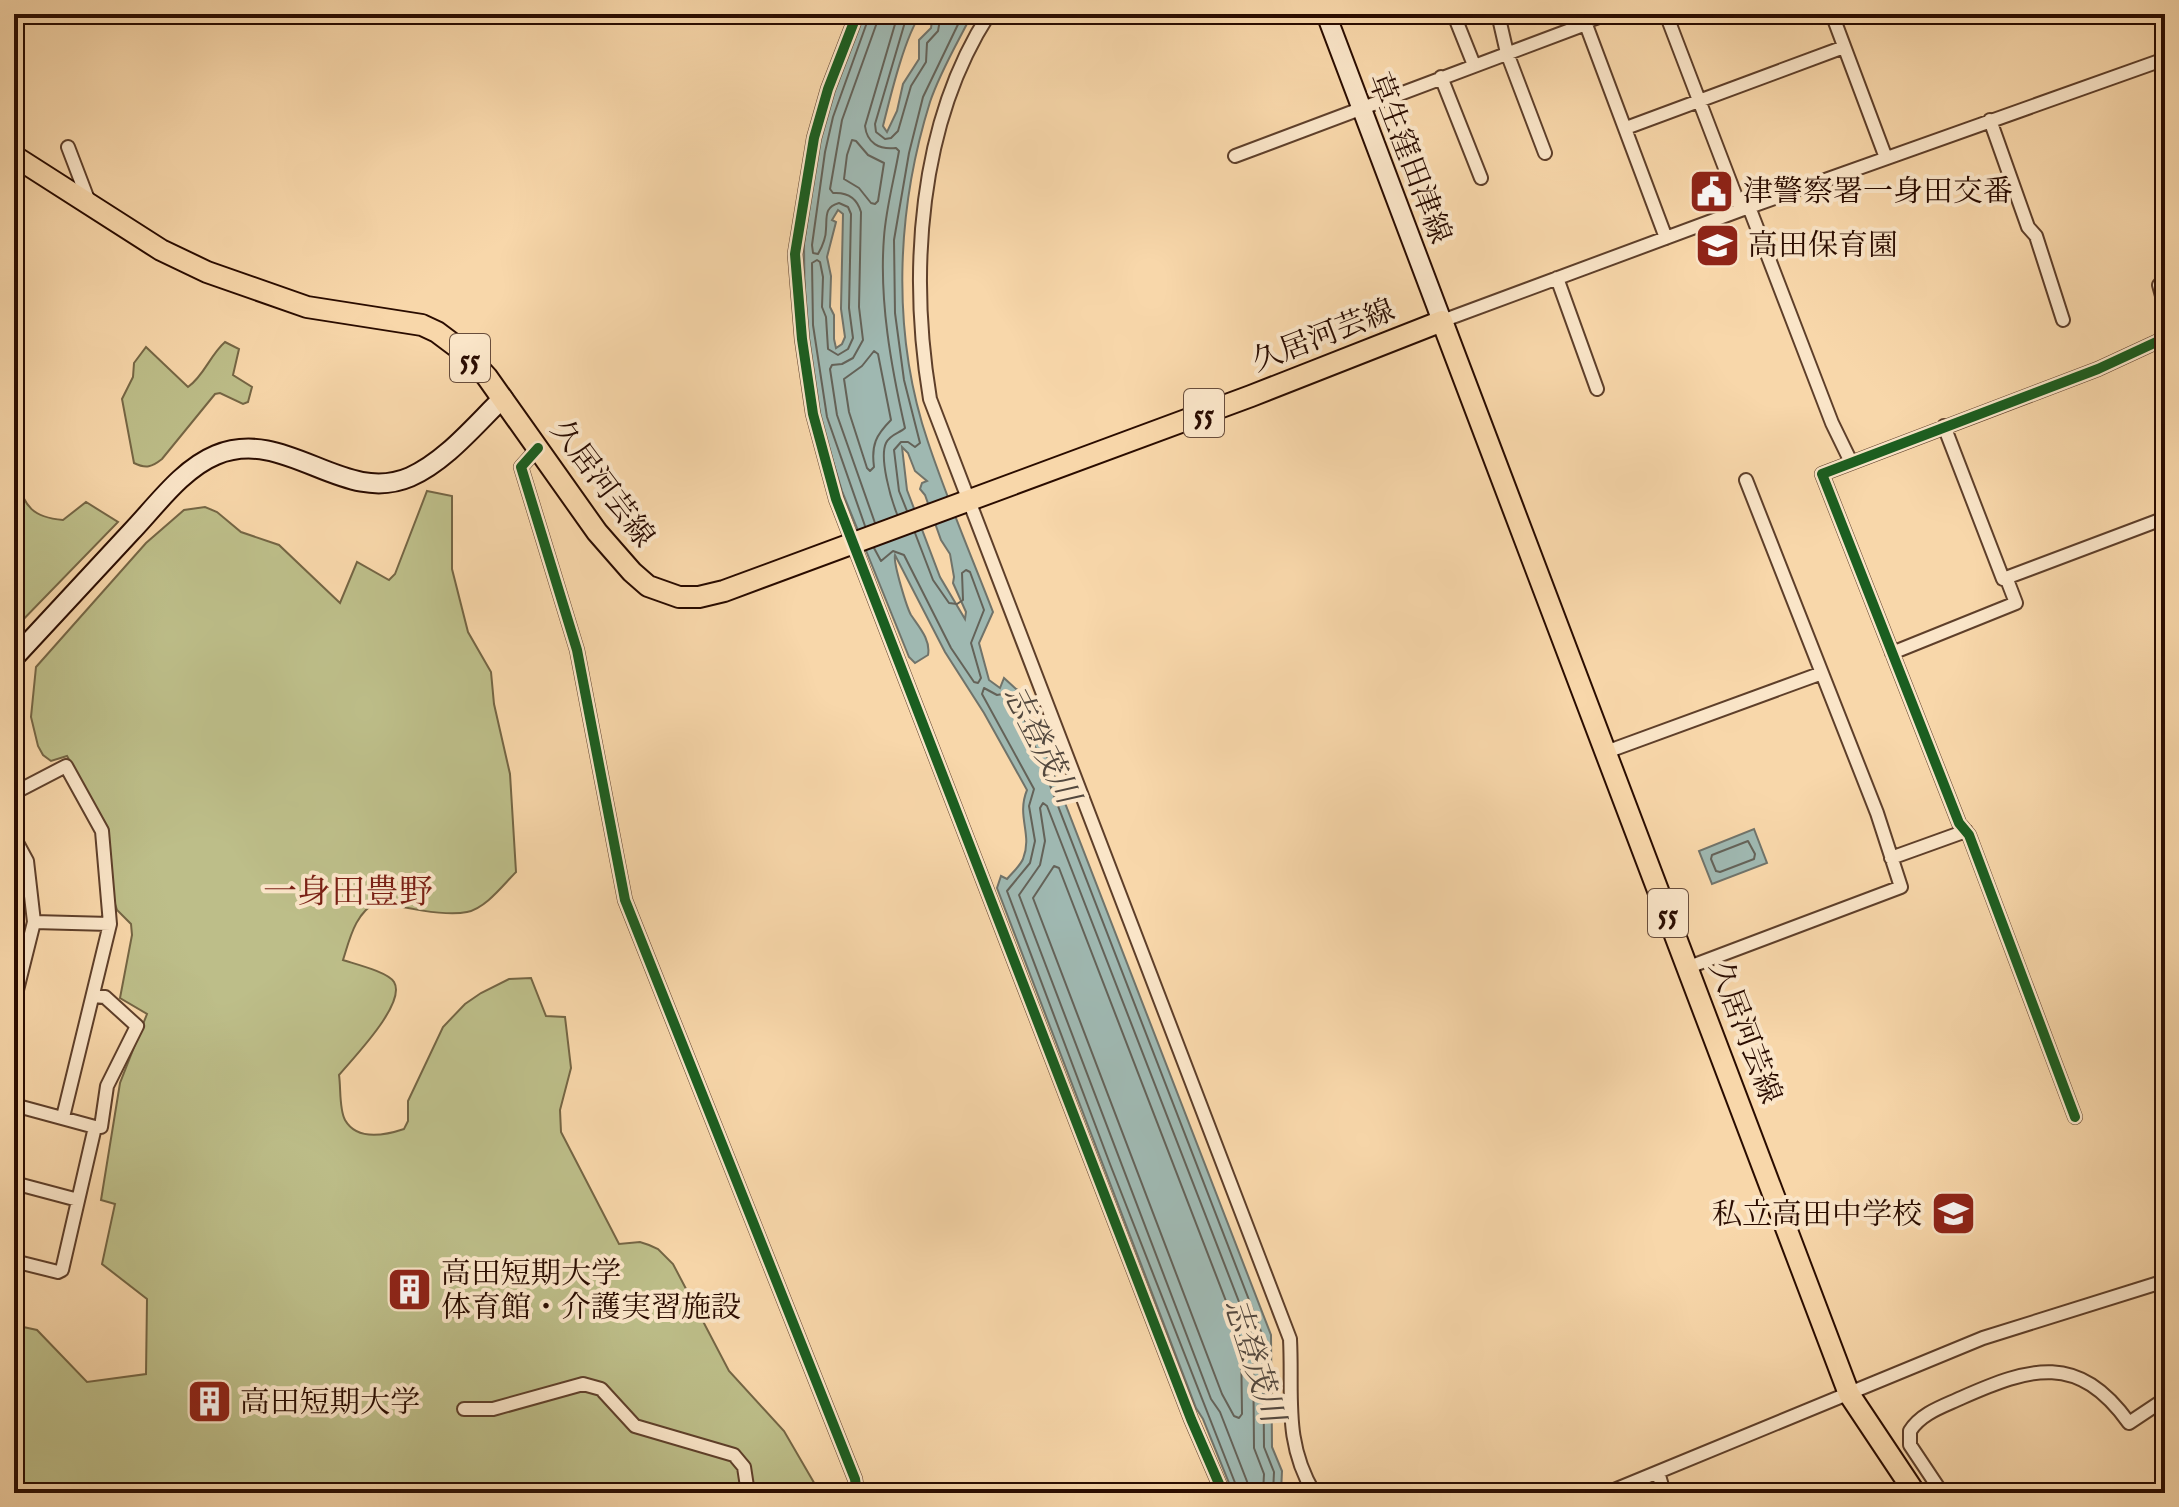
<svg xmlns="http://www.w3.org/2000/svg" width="2179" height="1507" font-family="'IM FELL English','Noto Serif JP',serif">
<rect width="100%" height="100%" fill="#f8d7aa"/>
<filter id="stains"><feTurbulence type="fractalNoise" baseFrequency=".0025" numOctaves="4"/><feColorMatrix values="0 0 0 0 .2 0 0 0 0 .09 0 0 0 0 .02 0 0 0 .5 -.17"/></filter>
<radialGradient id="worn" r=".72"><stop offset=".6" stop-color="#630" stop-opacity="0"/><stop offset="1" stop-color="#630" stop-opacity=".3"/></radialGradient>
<path fill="#bdbe89" stroke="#746544" stroke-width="2" d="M 225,342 L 239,349 L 233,375 L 252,387 L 248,402 L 243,404 L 220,393 L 215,394 L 162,459 C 152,467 146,469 134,463 L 122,399 L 133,377 L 134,363 L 146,347 L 188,387 C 204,376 210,355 225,342 Z
M 14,476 C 26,505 29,517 63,520 L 86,502 L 118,522 L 14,629 Z
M 427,491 L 452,496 L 452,569 L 468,632 L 491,672 L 494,704 L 510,774 L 516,872 C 503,885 486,908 467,912 C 445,917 400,907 378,901 C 355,913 350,938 343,960 C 355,964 388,972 394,982 C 407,1003 353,1058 339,1075 C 341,1088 339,1109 345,1120 C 357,1141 386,1135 404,1129 L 408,1121 L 408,1101 L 443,1027 L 465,1004 L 481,993 L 509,979 L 531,978 L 546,1016 L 565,1017 L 571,1068 L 560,1110 L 561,1132 L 619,1244 L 640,1242 L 649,1245 L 658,1249 L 673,1264 L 729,1371 L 784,1431 L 820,1493 L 14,1493 L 14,1325 L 37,1330 L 87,1382 L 146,1374 L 147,1299 L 102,1264 L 115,1204 L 101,1200 L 120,1083 L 147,1014 L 120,998 L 132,935 L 131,924 L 117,910 L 114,901 L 108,828 L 67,756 L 51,761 L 43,755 L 38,746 L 31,717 L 36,667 L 146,543 L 184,510 L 205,507 L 217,512 L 241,532 L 279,545 L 340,603 L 357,562 L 389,580 L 395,574 Z"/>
<path fill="#9fb8b1" stroke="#70736a" stroke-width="2" fill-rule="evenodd" d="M 863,14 L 921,14 C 905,35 890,98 883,126 L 887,132 L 897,111 L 903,84 L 919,59 L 919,40 L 931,28 L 933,14 L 972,14 C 958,42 940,72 930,102 C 896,211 891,333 928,442 C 947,499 971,555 993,612 L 979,643 L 989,680 L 1000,688 L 1004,678 L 1016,689 L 1022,692 L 1271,1335 L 1272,1447 L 1282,1471 L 1281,1493 L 1233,1493 L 1203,1419 L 1196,1408 L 997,888 L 1001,876 L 1007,879 C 1012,873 1020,866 1023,859 C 1033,834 1016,817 1027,790 L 984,713 L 945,652 L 895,555 C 893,563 907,608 911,615 C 919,627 931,640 928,655 L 915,663 L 909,657 L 842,491 L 820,419 L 805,326 L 804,244 L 817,150 L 825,115 ZM 838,210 L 843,214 L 841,309 L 845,337 L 842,344 L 836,348 L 834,339 L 834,315 L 830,307 L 831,276 L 827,257 L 836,222 L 832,220 ZM 902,447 L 908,453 L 915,471 L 927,481 L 922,483 L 920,489 L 925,495 L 941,540 L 950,554 L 954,577 L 953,583 L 966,612 L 965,619 L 940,577 L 907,490 Z
M 1754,829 L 1767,863 L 1712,884 L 1699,851 Z"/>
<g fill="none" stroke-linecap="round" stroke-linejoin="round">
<path stroke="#646258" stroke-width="2" d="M 911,14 L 905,22 L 875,124 L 876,132 L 885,139 L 891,138 L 898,131 L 911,86 L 926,62 L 927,43 L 938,31 L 941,14
M 852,140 L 856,141 L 868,155 L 884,163 L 878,201 L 875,204 L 871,203 L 859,188 L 844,179 L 847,155 Z
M 874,351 L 878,354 L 891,420 C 876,435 871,445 874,467 L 870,471 L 867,468 L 849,412 L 844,379 L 862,366 Z
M 907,511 L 899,491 L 894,450 L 901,442 L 908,442 L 915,447 L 920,443 L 904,380 L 895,313 L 894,240 L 909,153 L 923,97 L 963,14
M 897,514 C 891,499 879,458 886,443 C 890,434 900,433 905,428 C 891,366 879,300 884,237 C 886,208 894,180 899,151 L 896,148 C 879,150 867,143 865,126 L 898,14
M 875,523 L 837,415 L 830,369 L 832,365 L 842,364 L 853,358 L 863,340 L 859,307 L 861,212 C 857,198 847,192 833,193 L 830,189 L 842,120 L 880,14
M 865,526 L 827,417 L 813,325 L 812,263 L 817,260 L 820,262 L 823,277 L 822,307 L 826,317 L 828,349 L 838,355 L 848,349 L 853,338 L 849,308 L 851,214 L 848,207 L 839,203 C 824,207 827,217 826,229 C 826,237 822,247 818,254 L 813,253 L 812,245 L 825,152 L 833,117 L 870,14
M 874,548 L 881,561 L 893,551 L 904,555 L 951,648 L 974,682 L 978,683 L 981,678 L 971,643 L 984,610 L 970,572 L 966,570 L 962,573 L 963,600 L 957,604 L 949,603 L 933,580 L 915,533
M 1748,841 L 1755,854 L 1754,859 L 1720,872 L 1716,871 L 1711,859 L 1712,855 Z
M 1054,866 L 1059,868 L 1241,1340 L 1242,1414 L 1239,1418 L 1234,1416 L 1222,1394 L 1033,898 Z
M 1239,1493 L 1110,1164 L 1007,891 L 1030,863 L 1035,841 L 1029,806 L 1034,789 L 982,694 L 984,688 L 997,695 L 1008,693 L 1017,700 L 1256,1318 L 1263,1337 L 1264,1447 L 1274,1472 L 1273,1493
M 1249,1493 L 1248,1484 L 1220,1412 L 1211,1399 L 1019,895 L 1040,865 L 1045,841 L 1040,808 L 1043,803 L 1047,806 L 1253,1338 L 1254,1448 L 1264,1474 L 1263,1493"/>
<defs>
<path id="street" d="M 857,14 L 828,89 L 814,138 L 795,254 L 802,339 L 813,414 L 836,499 L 1191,1419 L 1223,1493
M 989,14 C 918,124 909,273 930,399 L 1290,1339 C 1293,1396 1283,1441 1314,1493
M 1498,14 L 1507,53 L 1545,153
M 1582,14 L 1666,238
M 1666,14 L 1741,210
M 1832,14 L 1886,158
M 1454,15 L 1474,65
M 1585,22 L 1607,14
M 1441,77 L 1481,178
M 1990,120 L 2028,227 L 2036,236 L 2063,320
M 1626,128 L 1844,47
M 68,147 L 89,202
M 1235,156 L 1586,24
M 1749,207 L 1832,423 L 1851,462
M 1557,278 L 1597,389
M 2159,285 L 2165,307
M 1442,321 L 1741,210 L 2165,59
M 1944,426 L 2003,579 L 2165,518
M 538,448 L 521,467 L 577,650 L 625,900 L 855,1479 L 857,1493
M 1892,653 L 2016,603 L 2006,577
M 1606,752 L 1822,673
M 14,793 L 66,766 L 102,831 L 110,924 L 63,1117
M 14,837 L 27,861 L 34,922 L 14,1002
M 1891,858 L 1966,831
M 34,922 L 110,924
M 1689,967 L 1901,887 L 1877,813 L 1746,480
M 14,1105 L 95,1127
M 2075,1117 L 1969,835 L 1959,823 L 1822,474 L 2098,369 L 2165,338
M 14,1183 L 78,1200
M 14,1261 L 58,1272 L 62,1270 L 95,1127 L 101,1127 L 107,1086 L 137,1026 L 105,997 L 93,996
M 464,1409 L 493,1409 L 583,1384 L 601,1389 L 635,1426 L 734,1455 L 744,1467 L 748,1493
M 1658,1472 L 1664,1493
M 1607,1493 L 1983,1338 L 2165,1281
M 1942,1493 L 1910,1445 L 1910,1431 C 1921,1413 1944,1406 1961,1398 C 2031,1367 2078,1352 2129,1423 L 2165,1399"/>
<path id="secondary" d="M 1326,14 L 1442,321
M 14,658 C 53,616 92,574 131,532 C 156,506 182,469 216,455 C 286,426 343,506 410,477 C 446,461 475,425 503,398"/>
<path id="primary" d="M 14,156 L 161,250 L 207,272 L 307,307 L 422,325 L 437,332 L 465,353 L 487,377 L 597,532 L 632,572 L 648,586 L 679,597 L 699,597 L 724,591 L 1251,396 L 1442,321 L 1849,1394 L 1915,1493"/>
</defs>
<use href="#street" stroke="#5e3f2a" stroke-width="16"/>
<use href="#secondary" stroke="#2a0c00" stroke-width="22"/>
<use href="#primary" stroke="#2a0c00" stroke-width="24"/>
<use href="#street" stroke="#fae5c8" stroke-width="12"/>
<use href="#secondary" stroke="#fae5c8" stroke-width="18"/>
<use href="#primary" stroke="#f8d7aa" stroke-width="20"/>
<defs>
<path id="cycleway" d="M 857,14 L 828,89 L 814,138 L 795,254 L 802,339 L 813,414 L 836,499 L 1191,1419 L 1223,1493
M 538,448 L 521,467 L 577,650 L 625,900 L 855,1479 L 857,1493
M 2075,1117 L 1969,835 L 1959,823 L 1822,474 L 2098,369 L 2165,338"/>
</defs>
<use href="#cycleway" stroke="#fae5c8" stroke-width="15"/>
<use href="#cycleway" stroke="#1b5e20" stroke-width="10"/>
</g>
<defs>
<symbol id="civic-square" viewBox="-11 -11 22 22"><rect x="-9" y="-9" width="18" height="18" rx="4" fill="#8f2418" stroke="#fae5c8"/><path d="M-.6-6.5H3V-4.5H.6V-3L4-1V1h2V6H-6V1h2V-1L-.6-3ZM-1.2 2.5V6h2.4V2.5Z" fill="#fff"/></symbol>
<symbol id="school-square" viewBox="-11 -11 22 22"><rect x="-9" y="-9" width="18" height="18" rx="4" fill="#8f2418" stroke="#fae5c8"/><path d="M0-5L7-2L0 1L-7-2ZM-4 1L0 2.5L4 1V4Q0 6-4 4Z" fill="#fff"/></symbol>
<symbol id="building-square" viewBox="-11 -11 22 22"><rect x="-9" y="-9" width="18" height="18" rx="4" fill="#8f2418" stroke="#fae5c8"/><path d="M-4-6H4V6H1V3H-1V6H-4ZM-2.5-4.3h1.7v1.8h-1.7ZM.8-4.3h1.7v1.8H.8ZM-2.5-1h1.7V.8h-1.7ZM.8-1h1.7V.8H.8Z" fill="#fff"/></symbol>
</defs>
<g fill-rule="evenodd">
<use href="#civic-square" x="1686" y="166" width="51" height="51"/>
<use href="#school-square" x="1692" y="220" width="51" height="51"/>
<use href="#school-square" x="1928" y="1188" width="51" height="51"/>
<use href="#building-square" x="384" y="1264" width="51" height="51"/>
<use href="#building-square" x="184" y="1376" width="51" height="51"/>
</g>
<g text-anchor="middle" stroke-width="8" stroke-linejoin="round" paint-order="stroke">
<g fill="#fae5c8" stroke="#684d3c" stroke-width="2">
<rect x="450" y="334" width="40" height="48" rx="6"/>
<rect x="1184" y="389" width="40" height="48" rx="6"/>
<rect x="1648" y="889" width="40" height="48" rx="6"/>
</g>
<g font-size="28" font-weight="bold" fill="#2a0c00">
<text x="470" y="368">55</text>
<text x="1204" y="423">55</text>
<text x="1668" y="923">55</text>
</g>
<g font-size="30" fill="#2a0c00" stroke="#fae5c8">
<text transform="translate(1410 158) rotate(69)" y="10">草生窪田津線</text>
<text transform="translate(1323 335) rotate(-21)" y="10">久居河芸線</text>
<text transform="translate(603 483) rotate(53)" y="10">久居河芸線</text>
<text transform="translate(1746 1032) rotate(69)" y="10">久居河芸線</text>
</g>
<g font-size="30" fill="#2a0c00" stroke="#fae5c8" text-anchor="start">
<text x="1743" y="201">津警察署一身田交番</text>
<text x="1748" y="255">高田保育園</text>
<text x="1922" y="1224" text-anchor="end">私立高田中学校</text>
<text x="441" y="1283">高田短期大学<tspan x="441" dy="34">体育館・介護実習施設</tspan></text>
<text x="240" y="1412">高田短期大学</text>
</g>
<g font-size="32" font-style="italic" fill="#53483e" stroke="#fae5c8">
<text transform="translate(1042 744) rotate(63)" y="11">志登茂川</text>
<text transform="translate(1255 1360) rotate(72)" y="11">志登茂川</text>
</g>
<g font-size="34" fill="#7a1f14" stroke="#fae5c8">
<text x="348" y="903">一身田豊野</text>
</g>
</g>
<rect width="2179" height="1507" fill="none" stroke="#f8d7aa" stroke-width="48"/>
<rect x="16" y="16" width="2147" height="1475" fill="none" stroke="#2a0c00" stroke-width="4"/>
<rect x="24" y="24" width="2131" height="1459" fill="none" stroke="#2a0c00" stroke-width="2"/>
<rect width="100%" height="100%" filter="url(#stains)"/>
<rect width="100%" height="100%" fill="url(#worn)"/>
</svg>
